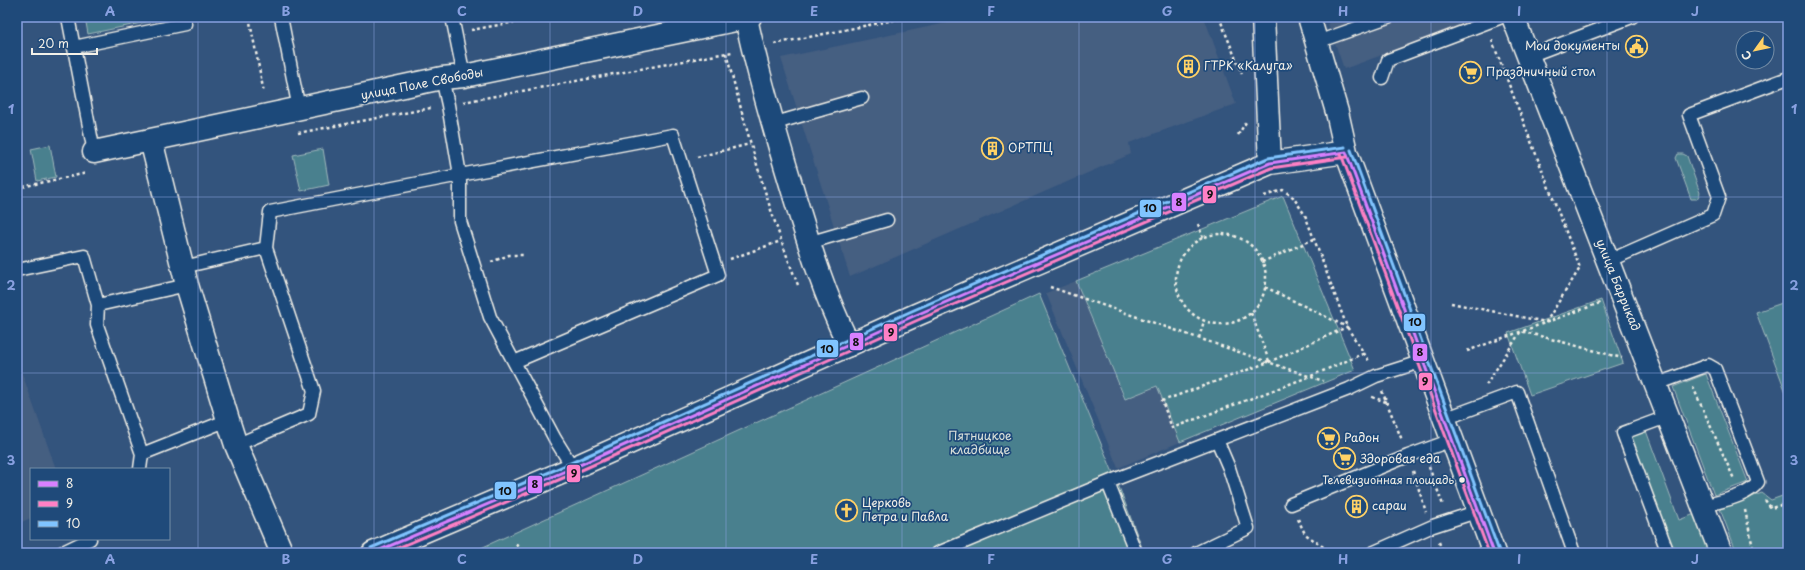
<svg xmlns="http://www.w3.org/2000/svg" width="1805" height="570" font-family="'Playpen Sans',sans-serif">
<rect width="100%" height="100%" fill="#33547d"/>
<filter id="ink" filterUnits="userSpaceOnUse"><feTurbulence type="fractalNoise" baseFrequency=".025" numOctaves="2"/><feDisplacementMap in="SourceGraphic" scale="8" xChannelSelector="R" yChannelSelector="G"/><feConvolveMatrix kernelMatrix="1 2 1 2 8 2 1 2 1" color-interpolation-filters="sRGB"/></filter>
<g filter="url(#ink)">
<path fill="#455e81" d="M 975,17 L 1204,17 L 1236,104 L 1129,143 L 1131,154 L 850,277 L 781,58 Z
M 1326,17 L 1485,17 L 1344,69 Z
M 1076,281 L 1124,399 L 1157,386 L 1180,442 L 1118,468 L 1046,293 Z
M 17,359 L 56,469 L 31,469 L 31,518 L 17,524 Z"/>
<path fill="#4a808e" stroke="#9fb8bb" d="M 85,17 L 171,17 L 88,34 Z
M 50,145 L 56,177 L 37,181 L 31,149 Z
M 323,149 L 329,185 L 301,191 L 293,155 Z
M 1678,154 L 1683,154 L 1687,156 L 1700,193 L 1697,199 L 1691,199 L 1676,158 Z
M 1283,196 L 1355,370 L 1180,442 L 1157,386 L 1125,399 L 1076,281 Z
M 1039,294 L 1121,492 L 1144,553 L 470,553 Z
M 1601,300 L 1623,363 L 1530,395 L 1508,333 Z
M 1788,301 L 1788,398 L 1756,312 Z
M 1706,374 L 1748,482 L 1714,495 L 1673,387 Z
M 1645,428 L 1679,520 L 1695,514 L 1709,553 L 1674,553 L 1629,434 Z
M 1762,493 L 1771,500 L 1788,494 L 1788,549 L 1777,553 L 1737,553 L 1720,509 Z"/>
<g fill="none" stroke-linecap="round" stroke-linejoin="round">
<defs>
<path id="lane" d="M 68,17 L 94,152
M 281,17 L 299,109
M 452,17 L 464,76
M 1317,42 L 1388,17
M 74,47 L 185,24 L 183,17
M 1529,56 L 1632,17
M 442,78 L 448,105 L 460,175 L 673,135 L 718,275 L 514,362 L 555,439 L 573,468
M 1382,78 L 1388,60 L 1502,17
M 772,124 L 862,98
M 808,243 L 887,220
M 266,248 L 270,212 L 460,175 L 460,221 L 490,317 L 514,362
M 1608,261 L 1713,215 L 1719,197 L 1689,115 L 1788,78
M 183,267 L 266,248 L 314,391 L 309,414 L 236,445
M 17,270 L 84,256 L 98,305
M 1657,384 L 1708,365 L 1715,369 L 1758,482 C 1748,497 1720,501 1704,506
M 1444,419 L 1517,392 L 1574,553
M 142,454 L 97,325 L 98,305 L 187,285
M 140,469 L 142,454 L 228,420
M 1108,483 L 1136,553
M 1291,504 L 1408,456 L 1452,440
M 61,553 L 90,539
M 938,553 L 1116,479 L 1349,389 L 1376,376 L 1423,361
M 1196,553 L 1248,528 L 1229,468 L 1217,440
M 1372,553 L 1433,526 L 1479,511
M 1668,553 L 1623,433 L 1669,416"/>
<path id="street" d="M 1513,17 L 1721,553
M 746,18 C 758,75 775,132 792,188 C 808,241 824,295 849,345
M 151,140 L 187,285 L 228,420 L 236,445 L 282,553
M 94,152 L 442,78 L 464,76 L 750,17"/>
<path id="secondary" d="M 1263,17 L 1270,163
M 1309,17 L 1337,112 L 1346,152 L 1494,553
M 373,553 L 573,468 L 916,315 L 1270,163 L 1346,152"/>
</defs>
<use href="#lane" stroke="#f4f1e8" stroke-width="15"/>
<use href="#street" stroke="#f4f1e8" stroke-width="25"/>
<use href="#secondary" stroke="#f4f1e8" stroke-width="25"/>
<path stroke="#f4f1e8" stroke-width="2.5" stroke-dasharray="3 3" stroke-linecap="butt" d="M 249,17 L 264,93
M 1219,17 L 1242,74
M 471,30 L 543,17
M 774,44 L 909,17
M 726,53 C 747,132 768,210 798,285
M 463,102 L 732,52
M 298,133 L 431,108
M 1238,135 L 1246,122
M 697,157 L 750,144
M 17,188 L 87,173
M 1264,196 L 1283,190 L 1293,197 L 1305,215 L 1347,327 L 1369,361
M 1198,224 L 1203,238
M1176 279a45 45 0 1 1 90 0a45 45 0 1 1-90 0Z
M 730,259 L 781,241
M 491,262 L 509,255 L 523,255
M 1262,262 L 1314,239
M 1050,287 L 1323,381
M 1265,287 L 1347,327 L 1269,362 L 1162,401 L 1172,428 L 1311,376 L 1365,353
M 1451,303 L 1546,322 L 1580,268 L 1491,38
M 1251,313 L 1269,361
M 1199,338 L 1204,321
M 1467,351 L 1600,303
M 1486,385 L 1521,331 L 1622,358
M 1693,387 L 1734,479
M 1382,391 L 1402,440
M 1372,397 L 1386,402
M 1429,467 L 1443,505
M 1413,471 L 1426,512
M 1765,500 L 1771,508 L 1788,503
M 1745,510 L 1754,553
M 1298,519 L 1305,534 L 1329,551 L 1336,553
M 1439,542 L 1443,553
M 516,544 L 521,553"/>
<use href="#lane" stroke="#1f4a7a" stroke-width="12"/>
<use href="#street" stroke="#1f4a7a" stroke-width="22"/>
<use href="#secondary" stroke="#1f4a7a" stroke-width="22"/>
<defs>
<path id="bus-1" d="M 1346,152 L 1494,553
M 373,553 L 573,468 L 916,315 L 1270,163 L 1346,152"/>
<path id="bus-2" d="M 1341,154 L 1489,553
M 386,553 L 575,473 L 918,320 L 1271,168 L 1347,157"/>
<path id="bus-3" d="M 1351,150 L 1499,551
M 371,548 L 571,463 L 914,310 L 1268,158 L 1345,147"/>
</defs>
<use href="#bus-1" stroke="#1f4a7a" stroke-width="6"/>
<use href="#bus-2" stroke="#1f4a7a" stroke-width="6"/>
<use href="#bus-3" stroke="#1f4a7a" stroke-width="6"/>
<use href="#bus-1" stroke="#d880ff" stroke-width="3"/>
<use href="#bus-2" stroke="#ff80c5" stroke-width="3"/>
<use href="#bus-3" stroke="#80c4ff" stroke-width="3"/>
</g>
</g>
<path fill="none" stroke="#88a0e0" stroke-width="1" stroke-opacity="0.55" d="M 198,17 L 198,553M 374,17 L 374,553M 550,17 L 550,553M 726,17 L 726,553M 902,17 L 902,553M 1079,17 L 1079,553M 1255,17 L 1255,553M 1431,17 L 1431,553M 1607,17 L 1607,553M 17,197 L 1788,197M 17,373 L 1788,373"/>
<defs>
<symbol id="civic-ring" viewBox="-11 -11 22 22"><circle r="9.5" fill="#1f4a7a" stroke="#ffd166" stroke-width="1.5"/><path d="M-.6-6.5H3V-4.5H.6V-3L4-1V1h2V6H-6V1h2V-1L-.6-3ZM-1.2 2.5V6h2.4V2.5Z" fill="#ffd166"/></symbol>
<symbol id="building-ring" viewBox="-11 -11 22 22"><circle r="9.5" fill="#1f4a7a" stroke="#ffd166" stroke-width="1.5"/><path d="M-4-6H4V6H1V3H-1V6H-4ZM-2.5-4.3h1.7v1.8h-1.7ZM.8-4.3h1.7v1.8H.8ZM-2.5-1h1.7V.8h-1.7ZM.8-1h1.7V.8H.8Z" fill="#ffd166"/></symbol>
<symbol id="supermarket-ring" viewBox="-11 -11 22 22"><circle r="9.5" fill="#1f4a7a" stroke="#ffd166" stroke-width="1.5"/><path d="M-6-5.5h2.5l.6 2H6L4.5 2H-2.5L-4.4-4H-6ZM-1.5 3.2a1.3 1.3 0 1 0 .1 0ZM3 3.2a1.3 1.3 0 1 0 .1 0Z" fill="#ffd166"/></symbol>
<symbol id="church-ring" viewBox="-11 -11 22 22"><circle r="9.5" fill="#1f4a7a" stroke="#ffd166" stroke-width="1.5"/><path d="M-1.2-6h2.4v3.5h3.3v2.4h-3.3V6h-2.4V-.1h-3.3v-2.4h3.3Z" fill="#ffd166"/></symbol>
</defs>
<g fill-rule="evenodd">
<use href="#civic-ring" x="1624" y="34" width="25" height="25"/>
<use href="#building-ring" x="1176" y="54" width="25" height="25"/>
<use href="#supermarket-ring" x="1458" y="60" width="25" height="25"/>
<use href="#building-ring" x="980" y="136" width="25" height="25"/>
<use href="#supermarket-ring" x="1316" y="426" width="25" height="25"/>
<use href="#supermarket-ring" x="1332" y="446" width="25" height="25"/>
<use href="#building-ring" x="1344" y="494" width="25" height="25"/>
<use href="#church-ring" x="834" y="498" width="25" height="25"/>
</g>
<circle fill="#f4f1e8" stroke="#1f4a7a" stroke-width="1.5" cx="1462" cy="480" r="3.5"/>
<g text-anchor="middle" stroke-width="3.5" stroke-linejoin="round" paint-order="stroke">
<g font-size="11" fill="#f4f1e8" stroke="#1f4a7a" text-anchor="end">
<text x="1454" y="484">Телевизионная площадь</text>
</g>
<g font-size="12" fill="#f4f1e8" stroke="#1f4a7a" text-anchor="start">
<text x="1620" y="50" text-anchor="end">Мои документы</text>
<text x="1204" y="70">ГТРК «Калуга»</text>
<text x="1486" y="76">Праздничный стол</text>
<text x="1008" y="152">ОРТПЦ</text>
<text x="1344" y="442">Радон</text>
<text x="1360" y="463">Здоровая еда</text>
<text x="862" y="507">Церковь<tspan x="862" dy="14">Петра и Павла</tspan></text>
<text x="1372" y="510">сараи</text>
</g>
<g font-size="12" fill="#f4f1e8" stroke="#1f4a7a">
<text transform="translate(422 84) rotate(-11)" y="4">улица Поле Свободы</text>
<text transform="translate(1618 285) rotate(68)" y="4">улица Баррикад</text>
</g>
<g font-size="12" fill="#dae0da" stroke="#1f4a7a">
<text x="980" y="440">Пятницкое<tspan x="980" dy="14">кладбище</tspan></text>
</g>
</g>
<g stroke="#1f4a7a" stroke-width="1.5">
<rect x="1202" y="185" width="15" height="19" rx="4" fill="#ff80c5"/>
<rect x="1171" y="192" width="16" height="20" rx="4" fill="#d880ff"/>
<rect x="1139" y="199" width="23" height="19" rx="4" fill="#80c4ff"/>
<rect x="1403" y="313" width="23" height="19" rx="4" fill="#80c4ff"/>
<rect x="883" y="323" width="15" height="19" rx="4" fill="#ff80c5"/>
<rect x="849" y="332" width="15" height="19" rx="4" fill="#d880ff"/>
<rect x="816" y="339" width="23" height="19" rx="4" fill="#80c4ff"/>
<rect x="1412" y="343" width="16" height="19" rx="4" fill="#d880ff"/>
<rect x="1418" y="372" width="15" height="19" rx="4" fill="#ff80c5"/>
<rect x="566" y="464" width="15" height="19" rx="4" fill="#ff80c5"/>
<rect x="527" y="475" width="16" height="19" rx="4" fill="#d880ff"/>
<rect x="494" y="481" width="23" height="19" rx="4" fill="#80c4ff"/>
</g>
<g font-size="11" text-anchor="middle" font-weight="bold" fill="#111">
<text x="1210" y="198">9</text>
<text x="1179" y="206">8</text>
<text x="1150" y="212">10</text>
<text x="1415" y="326">10</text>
<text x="891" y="336">9</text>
<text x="856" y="346">8</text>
<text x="827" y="353">10</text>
<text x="1420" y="356">8</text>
<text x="1425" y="385">9</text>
<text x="574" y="477">9</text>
<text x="535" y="488">8</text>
<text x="505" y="495">10</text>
</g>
<rect width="1805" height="570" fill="none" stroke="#1f4a7a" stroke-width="44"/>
<rect x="30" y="468" width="140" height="72" fill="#1f4a7a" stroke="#748da6"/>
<rect x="38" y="481" width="20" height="6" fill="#d880ff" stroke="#748da6"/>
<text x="66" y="488" font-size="12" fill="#f4f1e8">8</text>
<rect x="38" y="501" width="20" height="6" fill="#ff80c5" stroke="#748da6"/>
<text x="66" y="508" font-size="12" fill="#f4f1e8">9</text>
<rect x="38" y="521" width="20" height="6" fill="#80c4ff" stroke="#748da6"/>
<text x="66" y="528" font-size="12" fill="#f4f1e8">10</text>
<g transform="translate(1755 50) rotate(237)"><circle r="19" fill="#1f4a7a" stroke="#748da6"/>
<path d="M0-3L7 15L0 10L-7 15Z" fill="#ffd166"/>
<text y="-6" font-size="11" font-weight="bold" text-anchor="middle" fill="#f4f1e8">С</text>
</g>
<path d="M32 48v6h65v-6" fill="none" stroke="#f4f1e8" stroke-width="2"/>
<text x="38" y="48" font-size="12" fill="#f4f1e8" stroke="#1f4a7a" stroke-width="3" paint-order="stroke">20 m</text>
<rect x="22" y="22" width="1761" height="526" fill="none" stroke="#88a0e0" stroke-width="1.5"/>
<g font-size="13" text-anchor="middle" font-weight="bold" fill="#88a0e0">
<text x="110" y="16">A</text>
<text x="286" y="16">B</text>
<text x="462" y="16">C</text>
<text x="638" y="16">D</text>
<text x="814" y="16">E</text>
<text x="991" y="16">F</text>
<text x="1167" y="16">G</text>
<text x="1343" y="16">H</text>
<text x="1519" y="16">I</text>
<text x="1695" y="16">J</text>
<text x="11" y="114">1</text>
<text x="1794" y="114">1</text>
<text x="11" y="290">2</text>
<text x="1794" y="290">2</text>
<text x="11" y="465">3</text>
<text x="1794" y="465">3</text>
<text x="110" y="564">A</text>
<text x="286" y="564">B</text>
<text x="462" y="564">C</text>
<text x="638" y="564">D</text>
<text x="814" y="564">E</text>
<text x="991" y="564">F</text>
<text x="1167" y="564">G</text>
<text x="1343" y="564">H</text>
<text x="1519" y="564">I</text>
<text x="1695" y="564">J</text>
</g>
</svg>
